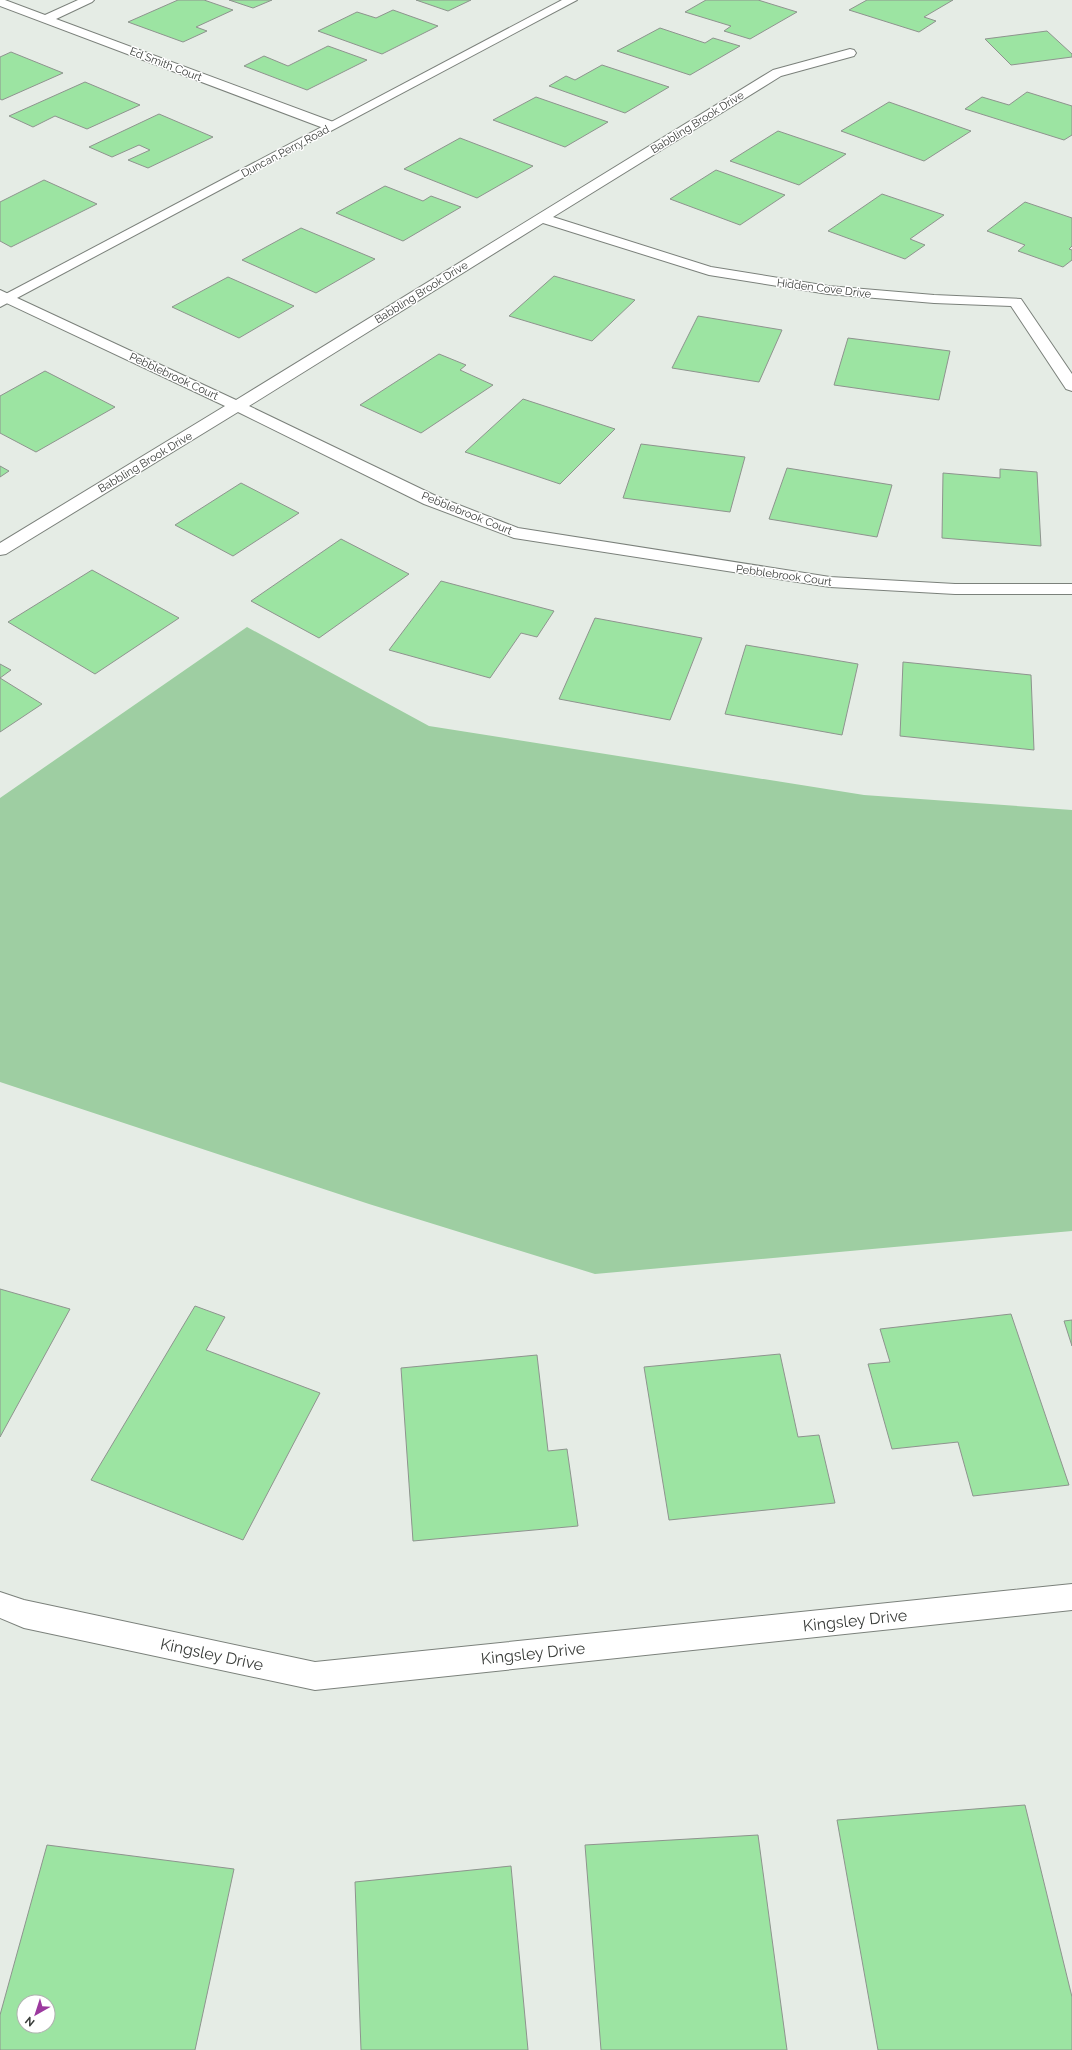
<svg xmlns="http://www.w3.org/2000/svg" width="1072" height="2050" font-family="Raleway,sans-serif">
<rect width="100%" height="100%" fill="#e5ece5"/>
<path fill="#9ecea2" d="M 247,627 L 429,726 L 864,795 L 1072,810 L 1072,1231 L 595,1274 L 369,1204 L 0,1082 L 0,798 Z"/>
<path fill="#9ce4a2" stroke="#8e948e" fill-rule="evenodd" d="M 178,0 L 204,0 L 233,10 L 196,27 L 207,31 L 183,42 L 128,22 Z
M 229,0 L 272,0 L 253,8 Z
M 416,0 L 471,0 L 448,11 Z
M 706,0 L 758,0 L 797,12 L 750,39 L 724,31 L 731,26 L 685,12 Z
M 867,0 L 953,0 L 924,17 L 936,21 L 919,32 L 849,10 Z
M 393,10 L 438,26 L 382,54 L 318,31 L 357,12 L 376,18 Z
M 660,28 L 705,43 L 713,38 L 740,46 L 690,75 L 617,51 Z
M 1047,31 L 1072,54 L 1072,57 L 1011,65 L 985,39 Z
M 328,46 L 367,60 L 307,90 L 244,66 L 264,56 L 288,66 Z
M 11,52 L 63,73 L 2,100 L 0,99 L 0,57 Z
M 602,65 L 669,87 L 625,113 L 549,86 L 566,76 L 575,80 Z
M 85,82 L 140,105 L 87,129 L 55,116 L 33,127 L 9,116 Z
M 1027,92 L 1072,106 L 1072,135 L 1064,140 L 965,109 L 982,97 L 1009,105 Z
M 536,97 L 608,122 L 565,147 L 493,120 Z
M 889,102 L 971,131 L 924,161 L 841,131 Z
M 159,114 L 213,137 L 148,168 L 128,160 L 150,150 L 139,145 L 112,157 L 89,147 Z
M 778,131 L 846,154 L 799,185 L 730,161 Z
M 460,138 L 533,166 L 477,198 L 404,169 Z
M 716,170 L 785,195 L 740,225 L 670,199 Z
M 44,180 L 97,204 L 11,247 L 0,241 L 0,202 Z
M 385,186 L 423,201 L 431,196 L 461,207 L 403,241 L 336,213 Z
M 882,194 L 944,215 L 910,239 L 925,245 L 905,259 L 828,231 Z
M 1025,202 L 1072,218 L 1072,246 L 1069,249 L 1072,250 L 1072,260 L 1063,267 L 1018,251 L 1025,245 L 987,231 Z
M 301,228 L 375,259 L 316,293 L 242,260 Z
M 554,276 L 635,300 L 592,341 L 509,316 Z
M 228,277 L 294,306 L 239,338 L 172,307 Z
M 698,316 L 782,330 L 759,382 L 672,368 Z
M 848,338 L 950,351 L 939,400 L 834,385 Z
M 439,354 L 466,365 L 460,370 L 493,385 L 421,433 L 360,405 Z
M 45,371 L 115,407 L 36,452 L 0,433 L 0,396 Z
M 523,399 L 615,429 L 560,484 L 465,452 Z
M 641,444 L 745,457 L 730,512 L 623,498 Z
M 0,466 L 9,471 L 0,477 Z
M 787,468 L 892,485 L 877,537 L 769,519 Z
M 1000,469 L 1037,472 L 1041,546 L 942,538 L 943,473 L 1000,478 Z
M 241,483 L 299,513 L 233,556 L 175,525 Z
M 341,539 L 409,574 L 319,638 L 251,601 Z
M 92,570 L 179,618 L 95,674 L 8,622 Z
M 441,581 L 554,611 L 537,637 L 521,633 L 490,678 L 389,650 Z
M 595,618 L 702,638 L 670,720 L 559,699 Z
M 746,645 L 858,664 L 842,735 L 725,714 Z
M 903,662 L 1031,675 L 1034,750 L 900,736 Z
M 0,664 L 11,670 L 0,678 Z
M 0,678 L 42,704 L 0,732 Z
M 0,1289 L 70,1309 L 0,1437 Z
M 195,1306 L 225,1317 L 206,1350 L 320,1393 L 243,1540 L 91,1480 Z
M 1011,1314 L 1069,1485 L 973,1496 L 958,1442 L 892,1449 L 868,1364 L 890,1362 L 880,1329 Z
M 1072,1320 L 1072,1346 L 1064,1321 Z
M 780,1354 L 798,1437 L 819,1435 L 835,1503 L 669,1520 L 644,1367 Z
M 537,1355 L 548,1451 L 567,1449 L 578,1526 L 413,1541 L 401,1368 Z
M 1025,1805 L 1072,1997 L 1072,2050 L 878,2050 L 837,1820 Z
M 758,1835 L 787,2050 L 601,2050 L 585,1845 Z
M 47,1845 L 234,1869 L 195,2050 L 0,2050 L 0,2015 ZM 24,2002 L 48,2002 L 48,2026 L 24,2026 Z
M 511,1866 L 528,2050 L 361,2050 L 355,1882 Z"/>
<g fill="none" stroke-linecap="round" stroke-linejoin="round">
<defs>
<path id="street" d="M 0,0 L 5,0 L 45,15 L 78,0 L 94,0 L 92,2 L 56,19 L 336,123 L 337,126 L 331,130 L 326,129 L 0,6 Z
M 850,49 L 854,50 L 856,53 L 854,56 L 781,76 L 553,217 L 711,267 L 828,286 L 934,295 L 1021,299 L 1072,374 L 1072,391 L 1066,389 L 1011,306 L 934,303 L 828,294 L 709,275 L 543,223 L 249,406 L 436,496 L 518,528 L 830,577 L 955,584 L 1072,584 L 1072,594 L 955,594 L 830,587 L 514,538 L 424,504 L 238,412 L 6,554 L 0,555 L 0,543 L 225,406 L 0,300 L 0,290 L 236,400 L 773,70 Z
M 1072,1584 L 1072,1610 L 315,1690 L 24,1628 L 0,1618 L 0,1592 L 24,1600 L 315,1662 Z"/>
<path id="secondary" d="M 562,0 L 577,0 L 0,307 L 0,297 Z"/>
</defs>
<use href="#street" stroke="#7b817b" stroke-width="2"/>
<use href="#secondary" stroke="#7b817b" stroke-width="2"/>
<use href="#street" fill="#fff" fill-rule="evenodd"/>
<use href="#secondary" fill="#fff" fill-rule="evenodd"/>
</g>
<g text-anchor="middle" stroke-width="3" stroke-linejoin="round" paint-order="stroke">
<g font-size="11" fill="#393c39" stroke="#fff">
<text transform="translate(166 64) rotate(21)" y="4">Ed Smith Court</text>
<text transform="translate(697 122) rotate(-32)" y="4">Babbling Brook Drive</text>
<text transform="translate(285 151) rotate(-28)" y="4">Duncan Perry Road</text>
<text transform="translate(824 288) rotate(7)" y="4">Hidden Cove Drive</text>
<text transform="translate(421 292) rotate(-32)" y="4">Babbling Brook Drive</text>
<text transform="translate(174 376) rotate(25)" y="4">Pebblebrook Court</text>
<text transform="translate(145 462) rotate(-31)" y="4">Babbling Brook Drive</text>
<text transform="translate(467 513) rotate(22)" y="4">Pebblebrook Court</text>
<text transform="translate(784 575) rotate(8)" y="4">Pebblebrook Court</text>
</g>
<g font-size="16" fill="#393c39" stroke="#fff">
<text transform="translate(855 1620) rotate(-6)" y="6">Kingsley Drive</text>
<text transform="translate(533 1653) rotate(-6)" y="6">Kingsley Drive</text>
<text transform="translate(212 1654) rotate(12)" y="6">Kingsley Drive</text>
</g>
</g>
<g transform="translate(36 2014) rotate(219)"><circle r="19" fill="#ffffff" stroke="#b0b1b0"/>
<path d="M0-3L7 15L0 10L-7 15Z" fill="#9c399f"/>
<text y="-6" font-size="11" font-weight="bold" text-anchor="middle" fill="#393c39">N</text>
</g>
</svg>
